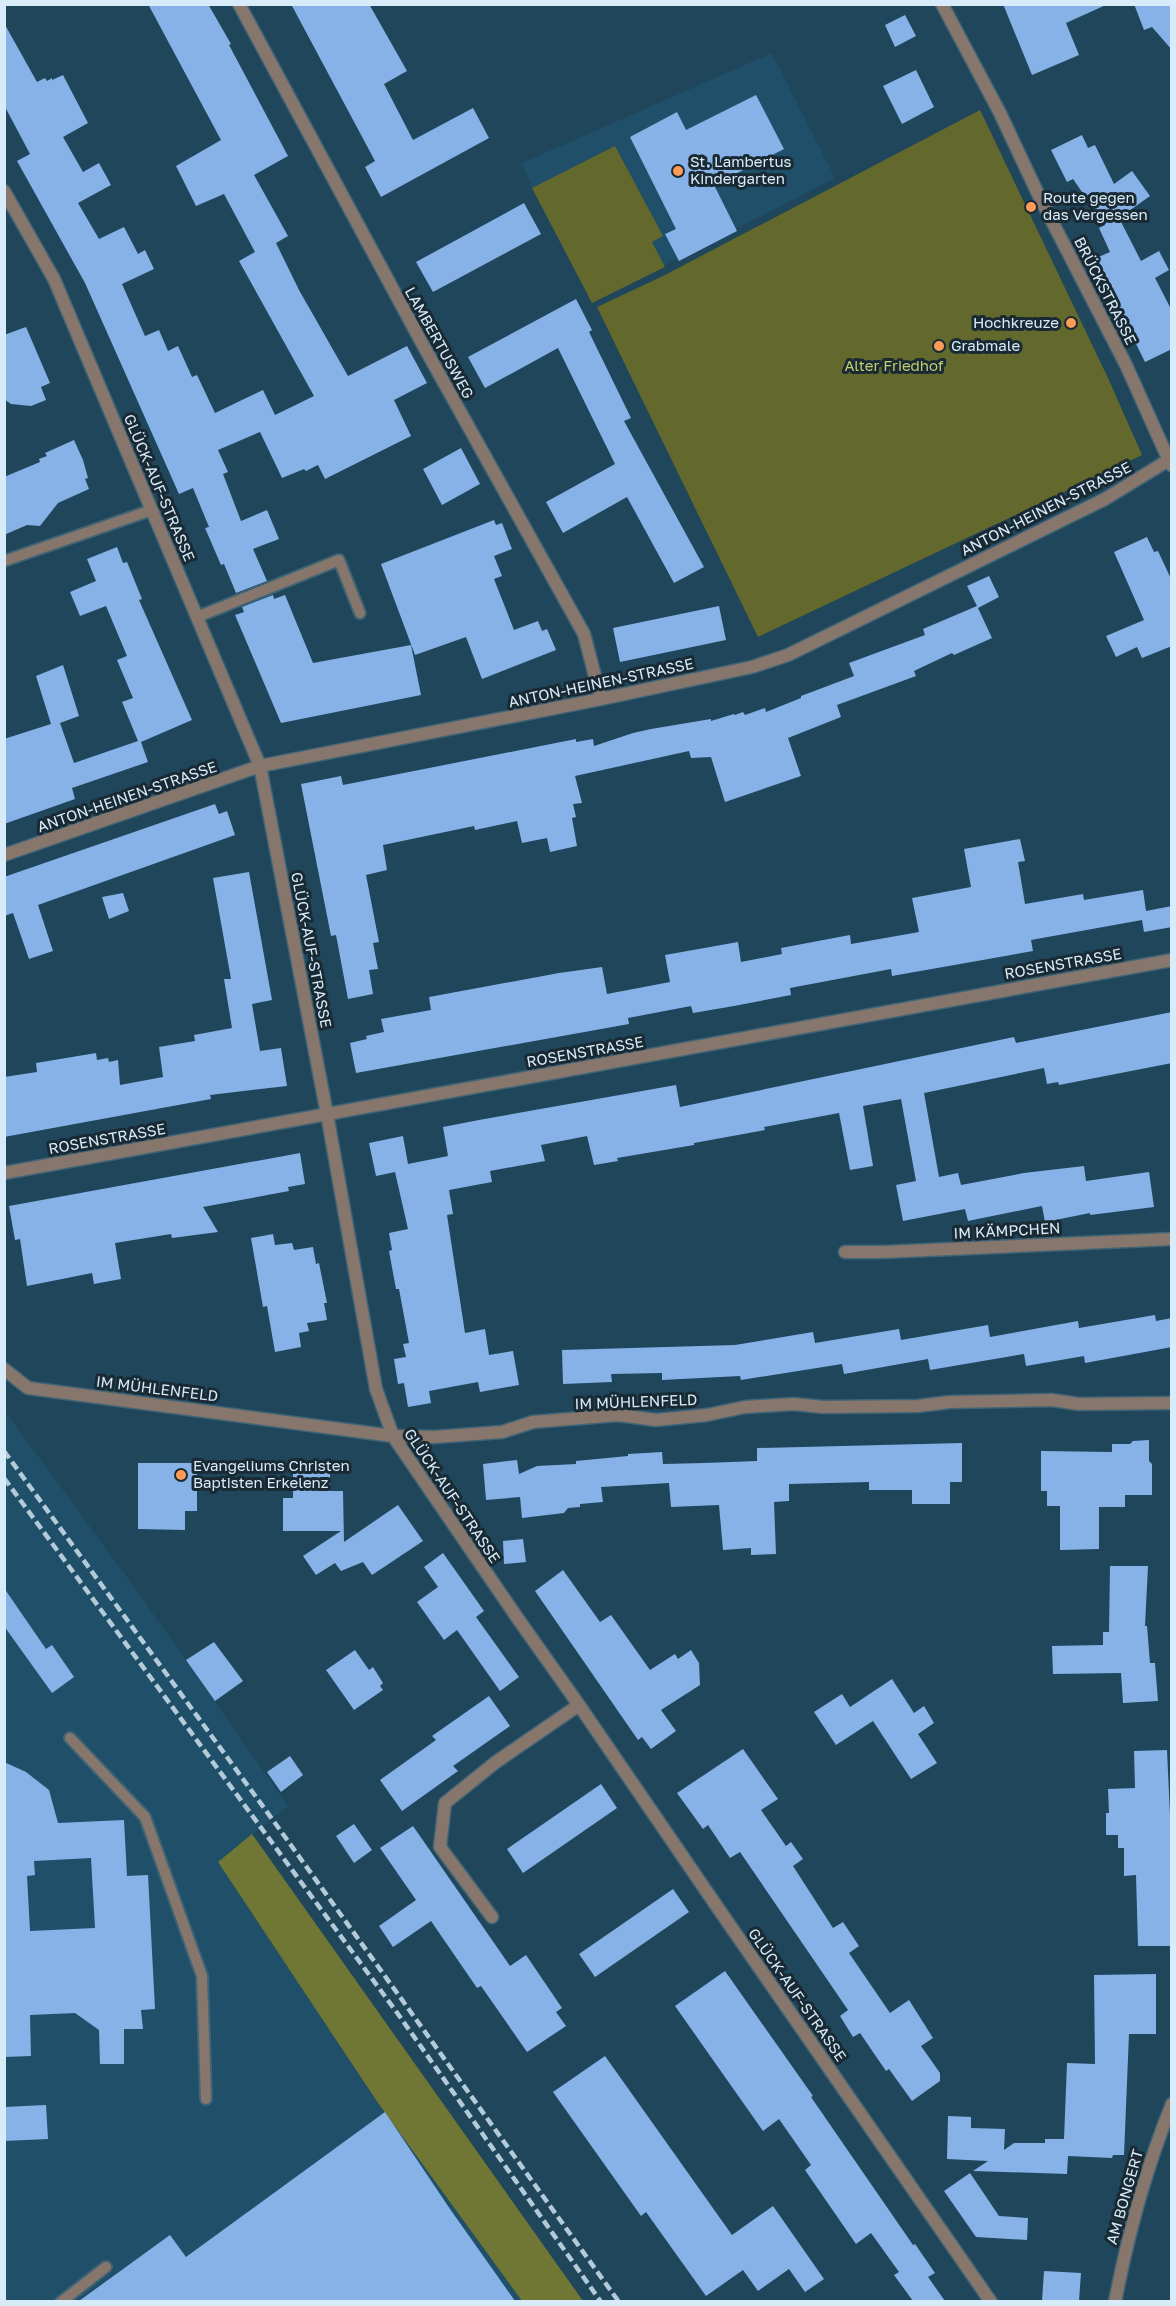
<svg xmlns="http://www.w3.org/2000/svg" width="1176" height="2306" font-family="'Golos Text',sans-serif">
<rect width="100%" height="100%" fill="#1f465a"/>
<path fill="#205069" d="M 772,53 L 835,178 L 592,303 L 532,188 L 522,163 Z
M 4,1410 L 140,1595 L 288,1806 L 218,1862 L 378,2103 L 522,2301 L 5,2301 Z"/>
<path fill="#63682c" d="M 980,110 L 1108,378 L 1142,455 L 758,637 L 597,307 L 663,276 Z
M 615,146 L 663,236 L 652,242 L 665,267 L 592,303 L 532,188 Z"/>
<path fill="#707634" d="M 252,1834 L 583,2301 L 522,2301 L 378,2103 L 218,1862 Z"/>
<path fill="#87b2e8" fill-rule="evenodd" d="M 148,4 L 208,4 L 231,44 L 229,45 L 288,156 L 254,175 L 288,236 L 276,243 L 299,290 L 348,376 L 407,346 L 427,383 L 394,400 L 411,436 L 325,479 L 318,465 L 306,471 L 304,469 L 282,478 L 260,432 L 218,450 L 228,472 L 223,474 L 241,521 L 267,510 L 279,539 L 253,549 L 267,581 L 236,593 L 224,564 L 221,565 L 205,528 L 209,527 L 193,488 L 179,494 L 85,283 L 17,161 L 30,154 L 4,105 L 4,23 L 37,82 L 45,78 L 47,81 L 52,78 L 52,80 L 63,75 L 88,123 L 63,137 L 83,172 L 99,163 L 111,185 L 78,203 L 99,239 L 124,227 L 138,254 L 145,250 L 154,269 L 122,284 L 145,336 L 159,330 L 168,351 L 178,346 L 192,377 L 197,375 L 215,413 L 263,390 L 275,415 L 314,396 L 239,261 L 255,252 L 224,194 L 196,206 L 176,166 L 221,140 Z
M 291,4 L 369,4 L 407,71 L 384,84 L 413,140 L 473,108 L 489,138 L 381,197 L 365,167 L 375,161 Z
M 1003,4 L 1108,4 L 1066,23 L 1079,55 L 1032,75 Z
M 1134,4 L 1172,4 L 1172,50 L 1152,27 L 1144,30 Z
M 905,15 L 916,36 L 895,47 L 885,25 Z
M 916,70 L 934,107 L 902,124 L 883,86 Z
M 756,95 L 784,149 L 714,185 L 737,231 L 679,261 L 665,234 L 676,229 L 630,137 L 677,112 L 686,130 Z
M 1082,135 L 1088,148 L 1095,145 L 1114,184 L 1132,171 L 1150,196 L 1119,218 L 1141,261 L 1159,251 L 1169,270 L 1155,278 L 1172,311 L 1172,349 L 1145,362 L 1094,259 L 1110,252 L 1099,228 L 1105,225 L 1073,179 L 1067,182 L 1051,150 Z
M 524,203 L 541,234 L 433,292 L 416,262 Z
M 576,299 L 592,330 L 589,332 L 631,418 L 624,421 L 704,567 L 674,583 L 627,497 L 563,533 L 546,502 L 615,464 L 558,348 L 485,388 L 468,357 Z
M 26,327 L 50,383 L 41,387 L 46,400 L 31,406 L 11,404 L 4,399 L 4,335 Z
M 74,440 L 83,460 L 88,478 L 85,479 L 89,489 L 58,503 L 40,526 L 27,525 L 4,535 L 4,477 L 40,462 L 39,459 L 47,456 L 45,453 Z
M 461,448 L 480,484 L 442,505 L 423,469 Z
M 494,520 L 496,525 L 502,523 L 512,549 L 494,556 L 502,576 L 494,579 L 514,630 L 538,621 L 542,631 L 547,629 L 556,650 L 482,679 L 466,637 L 415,655 L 381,564 Z
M 1147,537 L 1154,552 L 1158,551 L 1172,581 L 1172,646 L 1142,658 L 1137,647 L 1116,657 L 1106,636 L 1144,620 L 1114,552 Z
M 117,547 L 123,563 L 127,562 L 142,599 L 139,600 L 192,720 L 141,742 L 148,762 L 72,788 L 75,799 L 4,824 L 4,739 L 51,724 L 36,676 L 63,665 L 79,716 L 60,723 L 74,763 L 138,741 L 122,702 L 133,698 L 117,660 L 127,656 L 106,606 L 80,616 L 70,592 L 96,581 L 87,559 Z
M 989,576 L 999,597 L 978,608 L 992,638 L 954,655 L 952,653 L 914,671 L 916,676 L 837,705 L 841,717 L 788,738 L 801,776 L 725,802 L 711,757 L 691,758 L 689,751 L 575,776 L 582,803 L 573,804 L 576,817 L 572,818 L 577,846 L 550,852 L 547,838 L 522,843 L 517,821 L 475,830 L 474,826 L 383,845 L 387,870 L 366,875 L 379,942 L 373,943 L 378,969 L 369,970 L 373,994 L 348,999 L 336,935 L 331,936 L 301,784 L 341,776 L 343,785 L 576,739 L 576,742 L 593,739 L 594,746 L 633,733 L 651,729 L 711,719 L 711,721 L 734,714 L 735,715 L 743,712 L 745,715 L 765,708 L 766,712 L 801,698 L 801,696 L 854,676 L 849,663 L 925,635 L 923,629 L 977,606 L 967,586 Z
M 273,595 L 274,599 L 285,595 L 313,663 L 411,645 L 421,695 L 281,723 L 235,615 L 244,612 L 242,607 Z
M 719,606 L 726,640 L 620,662 L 613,628 Z
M 215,804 L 219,814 L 227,811 L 235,835 L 38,905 L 53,951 L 29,959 L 13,913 L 4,916 L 4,877 Z
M 1020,839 L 1025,861 L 1018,862 L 1025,904 L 1083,894 L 1084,900 L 1143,890 L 1146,911 L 1172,906 L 1172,927 L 1144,932 L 1142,920 L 1031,940 L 1033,951 L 892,976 L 891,969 L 790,988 L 791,995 L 734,1006 L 693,1013 L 691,1006 L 628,1018 L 629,1024 L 356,1073 L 350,1043 L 367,1039 L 366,1036 L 384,1032 L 381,1019 L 431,1010 L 429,997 L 559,973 L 602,967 L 607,994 L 670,982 L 665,955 L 738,942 L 741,962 L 782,954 L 781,948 L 850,935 L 851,944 L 919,932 L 912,898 L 971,887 L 964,849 Z
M 249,872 L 272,1000 L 252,1004 L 260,1051 L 281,1048 L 287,1086 L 210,1095 L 211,1099 L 4,1137 L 4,1077 L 37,1072 L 36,1063 L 96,1053 L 97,1060 L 108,1058 L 109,1062 L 118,1060 L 120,1085 L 163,1077 L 159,1047 L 195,1041 L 194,1035 L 232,1028 L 224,979 L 231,979 L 213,878 Z
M 123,893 L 129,911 L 109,919 L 102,897 Z
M 1172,1012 L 1172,1063 L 1059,1085 L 1058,1082 L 1047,1084 L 1044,1068 L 924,1093 L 939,1177 L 958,1173 L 961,1185 L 1024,1173 L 1084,1166 L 1086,1181 L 1149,1172 L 1154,1207 L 1090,1215 L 1090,1213 L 1045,1222 L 1042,1206 L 968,1221 L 965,1209 L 903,1221 L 896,1185 L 916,1181 L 901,1099 L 863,1106 L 873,1166 L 850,1170 L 839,1113 L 764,1127 L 765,1130 L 694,1143 L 694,1145 L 617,1158 L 618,1161 L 594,1165 L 587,1136 L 541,1145 L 545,1161 L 490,1171 L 492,1182 L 449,1190 L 453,1214 L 447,1215 L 465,1333 L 485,1329 L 489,1355 L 513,1351 L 519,1385 L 480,1392 L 478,1382 L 429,1391 L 431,1403 L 408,1407 L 404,1383 L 398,1384 L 394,1359 L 406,1357 L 403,1344 L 409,1343 L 399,1289 L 396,1289 L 389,1251 L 392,1250 L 389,1233 L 408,1229 L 395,1172 L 376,1176 L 369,1143 L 403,1136 L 408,1164 L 448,1156 L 443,1127 L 479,1120 L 676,1085 L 680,1107 L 1014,1037 L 1016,1043 Z
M 300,1153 L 305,1184 L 288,1187 L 289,1191 L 203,1207 L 218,1232 L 172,1238 L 171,1234 L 115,1243 L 121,1279 L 94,1284 L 92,1273 L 27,1286 L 20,1239 L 15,1240 L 9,1206 Z
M 273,1234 L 275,1245 L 292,1243 L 294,1250 L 313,1247 L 316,1264 L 319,1263 L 327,1303 L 324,1303 L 327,1320 L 307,1323 L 309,1331 L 299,1333 L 301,1347 L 275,1352 L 267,1306 L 263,1307 L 251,1238 Z
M 1155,1315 L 1156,1321 L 1172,1318 L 1172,1347 L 1085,1363 L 1084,1356 L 1026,1366 L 1024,1354 L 930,1370 L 928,1359 L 844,1374 L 842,1364 L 741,1380 L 740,1376 L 662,1380 L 662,1373 L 611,1374 L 612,1382 L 563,1384 L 562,1350 L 735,1345 L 813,1332 L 815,1343 L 899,1329 L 901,1340 L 988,1325 L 990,1337 L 1078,1321 L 1079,1328 Z
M 1149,1440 L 1149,1461 L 1152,1464 L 1152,1495 L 1125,1495 L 1125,1507 L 1099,1507 L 1099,1549 L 1060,1550 L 1060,1506 L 1047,1506 L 1047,1491 L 1041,1491 L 1041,1451 L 1112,1452 L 1112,1444 L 1130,1444 L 1133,1441 Z
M 962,1443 L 962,1482 L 950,1482 L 950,1504 L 912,1504 L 912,1490 L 869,1490 L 869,1482 L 789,1484 L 789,1501 L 774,1502 L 776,1554 L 751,1555 L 751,1548 L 723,1550 L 719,1505 L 671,1507 L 669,1483 L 601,1487 L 603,1502 L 580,1504 L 580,1507 L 568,1508 L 564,1513 L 522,1518 L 520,1497 L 486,1500 L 483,1464 L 517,1460 L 519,1474 L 537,1466 L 576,1464 L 576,1461 L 628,1456 L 628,1454 L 662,1452 L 663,1464 L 704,1463 L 757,1461 L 757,1448 Z
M 330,1462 L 330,1491 L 343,1491 L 344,1542 L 398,1505 L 423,1541 L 372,1575 L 363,1562 L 341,1571 L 335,1563 L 316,1575 L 303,1556 L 341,1531 L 283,1531 L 283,1498 L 293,1498 L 293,1463 Z
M 138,1463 L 197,1463 L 197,1511 L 185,1511 L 185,1530 L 138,1529 Z
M 523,1539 L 526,1562 L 504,1564 L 503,1541 Z
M 443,1553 L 484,1611 L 476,1617 L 519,1677 L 500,1691 L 457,1630 L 444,1640 L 417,1602 L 438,1587 L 424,1567 Z
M 1110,1566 L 1148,1566 L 1145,1626 L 1147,1626 L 1150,1663 L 1155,1663 L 1158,1701 L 1123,1703 L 1121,1673 L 1053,1674 L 1052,1646 L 1103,1645 L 1103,1632 L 1109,1632 Z
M 563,1570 L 600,1622 L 611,1615 L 650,1670 L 675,1654 L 678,1659 L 691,1650 L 699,1663 L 700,1685 L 661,1710 L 676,1731 L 651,1749 L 642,1737 L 638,1740 L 535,1591 Z
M 4,1588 L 46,1649 L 52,1645 L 74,1677 L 52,1693 L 4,1626 Z
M 214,1642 L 243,1681 L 215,1701 L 186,1660 Z
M 355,1650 L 369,1670 L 373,1667 L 383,1683 L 380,1686 L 383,1690 L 354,1710 L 326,1670 Z
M 892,1679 L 914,1713 L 924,1706 L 934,1723 L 918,1734 L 937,1763 L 911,1779 L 873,1721 L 836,1745 L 814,1712 L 842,1694 L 850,1707 Z
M 489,1696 L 510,1726 L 453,1766 L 458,1771 L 402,1811 L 380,1780 L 436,1740 L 432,1736 Z
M 743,1749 L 778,1799 L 761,1810 L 786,1846 L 791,1842 L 803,1859 L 793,1866 L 833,1928 L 843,1922 L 859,1946 L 849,1953 L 890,2013 L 909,2000 L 933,2038 L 921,2046 L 940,2073 L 940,2081 L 912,2101 L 889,2069 L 886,2071 L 860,2033 L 853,2037 L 840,2016 L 848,2010 L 740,1852 L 730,1858 L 708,1825 L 703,1829 L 677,1793 Z
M 1167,1750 L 1170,1815 L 1172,1946 L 1138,1946 L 1136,1875 L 1124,1876 L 1124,1848 L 1118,1848 L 1118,1835 L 1106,1835 L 1106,1813 L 1109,1813 L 1108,1789 L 1135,1788 L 1134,1751 Z
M 290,1756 L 303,1775 L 281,1792 L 267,1772 Z
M 4,1762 L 26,1772 L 49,1790 L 58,1823 L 124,1820 L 127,1876 L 148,1875 L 155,2009 L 141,2010 L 143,2029 L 124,2029 L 124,2064 L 100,2064 L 99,2030 L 75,2013 L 30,2015 L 31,2056 L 4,2057 ZM 91,1858 L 95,1928 L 30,1931 L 27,1876 L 35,1875 L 34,1861 Z
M 601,1784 L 617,1808 L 523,1873 L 507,1849 Z
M 354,1824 L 372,1850 L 354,1863 L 336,1836 Z
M 413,1826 L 510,1966 L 526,1955 L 562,2008 L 556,2012 L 566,2026 L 527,2052 L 481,1986 L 477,1988 L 431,1921 L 393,1947 L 379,1926 L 416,1900 L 380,1848 Z
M 673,1889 L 689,1912 L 595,1977 L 579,1954 Z
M 725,1971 L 813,2096 L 811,2097 L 913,2245 L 915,2244 L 935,2273 L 928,2277 L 945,2301 L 913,2301 L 894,2275 L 899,2272 L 871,2233 L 856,2244 L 805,2170 L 811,2165 L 779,2119 L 763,2131 L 675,2006 Z
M 1156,1974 L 1156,2034 L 1129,2034 L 1124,2155 L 1113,2155 L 1112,2158 L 1068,2156 L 1067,2174 L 973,2171 L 988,2161 L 947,2159 L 948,2116 L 971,2117 L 971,2128 L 1005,2129 L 1004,2150 L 1014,2143 L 1045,2143 L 1045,2139 L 1064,2139 L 1067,2063 L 1095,2064 L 1094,1975 Z
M 605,2056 L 732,2235 L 773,2206 L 824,2279 L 805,2292 L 789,2269 L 758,2291 L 743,2270 L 706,2296 L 646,2212 L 641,2216 L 553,2092 Z
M 46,2105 L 48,2139 L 4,2141 L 4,2107 Z
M 385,2112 L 450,2209 L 515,2301 L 79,2301 L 170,2235 L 186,2257 Z
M 970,2173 L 999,2216 L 1028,2218 L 1027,2240 L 976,2237 L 944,2191 Z
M 1044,2271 L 1081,2273 L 1079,2301 L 1042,2301 Z"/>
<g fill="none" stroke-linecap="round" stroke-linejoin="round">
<defs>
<path id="service" d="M 4,561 L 152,510
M 197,617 L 339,560 L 360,613
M 70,1738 L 145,1817 L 202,1976 L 206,2099
M 61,2302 L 106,2267"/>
<path id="minor" d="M 239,4 L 423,345 L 584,634 L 601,699
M 942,4 L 1000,113 L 1039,196 L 1126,365 L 1171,465
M 4,191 L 54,279 L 260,766 L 327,1114 L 376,1389 L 393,1436 L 516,1616 L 579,1705 L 720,1911 L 991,2302
M 4,855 L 260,766 L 601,699 L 752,667 L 788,655 L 1105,499 L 1172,458
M 4,1173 L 1172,960
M 845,1252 L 883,1252 L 1172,1239
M 4,1369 L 28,1388 L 393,1436 L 434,1437 L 502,1432 L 533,1422 L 618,1415 L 656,1420 L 707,1415 L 745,1407 L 794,1404 L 823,1407 L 918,1406 L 950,1402 L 1052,1400 L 1079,1404 L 1172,1403
M 492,1917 L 440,1847 L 445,1803 L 496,1762 L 579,1705
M 1115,2302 C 1128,2234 1146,2168 1172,2104"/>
</defs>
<use href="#service" stroke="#406476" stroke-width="14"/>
<use href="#minor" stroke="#406476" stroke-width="15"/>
<use href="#service" stroke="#86766c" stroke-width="10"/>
<use href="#minor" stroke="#86766c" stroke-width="12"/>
<path stroke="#b3cbd9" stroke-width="4.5" stroke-dasharray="9 4.5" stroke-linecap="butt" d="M 4,1451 L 275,1823 L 619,2302
M 4,1478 L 398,2014 L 601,2302"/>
</g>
<g fill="#fe9c57" stroke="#1a2a34" stroke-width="2">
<circle cx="678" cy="171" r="6"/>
<circle cx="1031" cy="207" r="6"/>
<circle cx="1071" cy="323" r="6"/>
<circle cx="939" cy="346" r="6"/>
<circle cx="181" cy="1475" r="6"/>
</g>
<g text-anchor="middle" stroke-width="6" stroke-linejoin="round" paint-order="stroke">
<g font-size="15" fill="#d7ecf8" stroke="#1a2a34" text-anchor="start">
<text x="690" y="167">St. Lambertus<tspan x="690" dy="17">Kindergarten</tspan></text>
<text x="1043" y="203">Route gegen<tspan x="1043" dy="17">das Vergessen</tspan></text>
<text x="1059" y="328" text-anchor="end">Hochkreuze</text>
<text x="951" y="351">Grabmale</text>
<text x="193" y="1471">Evangeliums Christen<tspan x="193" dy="17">Baptisten Erkelenz</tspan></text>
</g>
<g font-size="15" fill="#d7ecf8" stroke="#1a2a34">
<text transform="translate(1105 291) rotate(63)" y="5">BRÜCKSTRASSE</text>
<text transform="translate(439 343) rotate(61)" y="5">LAMBERTUSWEG</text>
<text transform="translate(159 488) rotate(67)" y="5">GLÜCK-AUF-STRASSE</text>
<text transform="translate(1046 509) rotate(-27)" y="5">ANTON-HEINEN-STRASSE</text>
<text transform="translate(601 683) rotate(-12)" y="5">ANTON-HEINEN-STRASSE</text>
<text transform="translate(127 797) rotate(-19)" y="5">ANTON-HEINEN-STRASSE</text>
<text transform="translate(311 950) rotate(79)" y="5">GLÜCK-AUF-STRASSE</text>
<text transform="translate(1063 964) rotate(-10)" y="5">ROSENSTRASSE</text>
<text transform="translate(585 1052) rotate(-10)" y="5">ROSENSTRASSE</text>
<text transform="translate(107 1139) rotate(-10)" y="5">ROSENSTRASSE</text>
<text transform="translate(1007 1231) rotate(-3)" y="5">IM KÄMPCHEN</text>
<text transform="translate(157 1389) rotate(7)" y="5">IM MÜHLENFELD</text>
<text transform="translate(636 1402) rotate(-2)" y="5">IM MÜHLENFELD</text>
<text transform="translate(452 1496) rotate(56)" y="5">GLÜCK-AUF-STRASSE</text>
<text transform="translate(797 1995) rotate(55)" y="5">GLÜCK-AUF-STRASSE</text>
<text transform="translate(1125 2197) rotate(-74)" y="5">AM BONGERT</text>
</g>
<g font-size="15" fill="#c3cd6d" stroke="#1a2a34">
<text x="894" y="371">Alter Friedhof</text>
</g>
</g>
<rect width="1176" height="2306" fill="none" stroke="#d7ecf8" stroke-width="12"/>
</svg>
